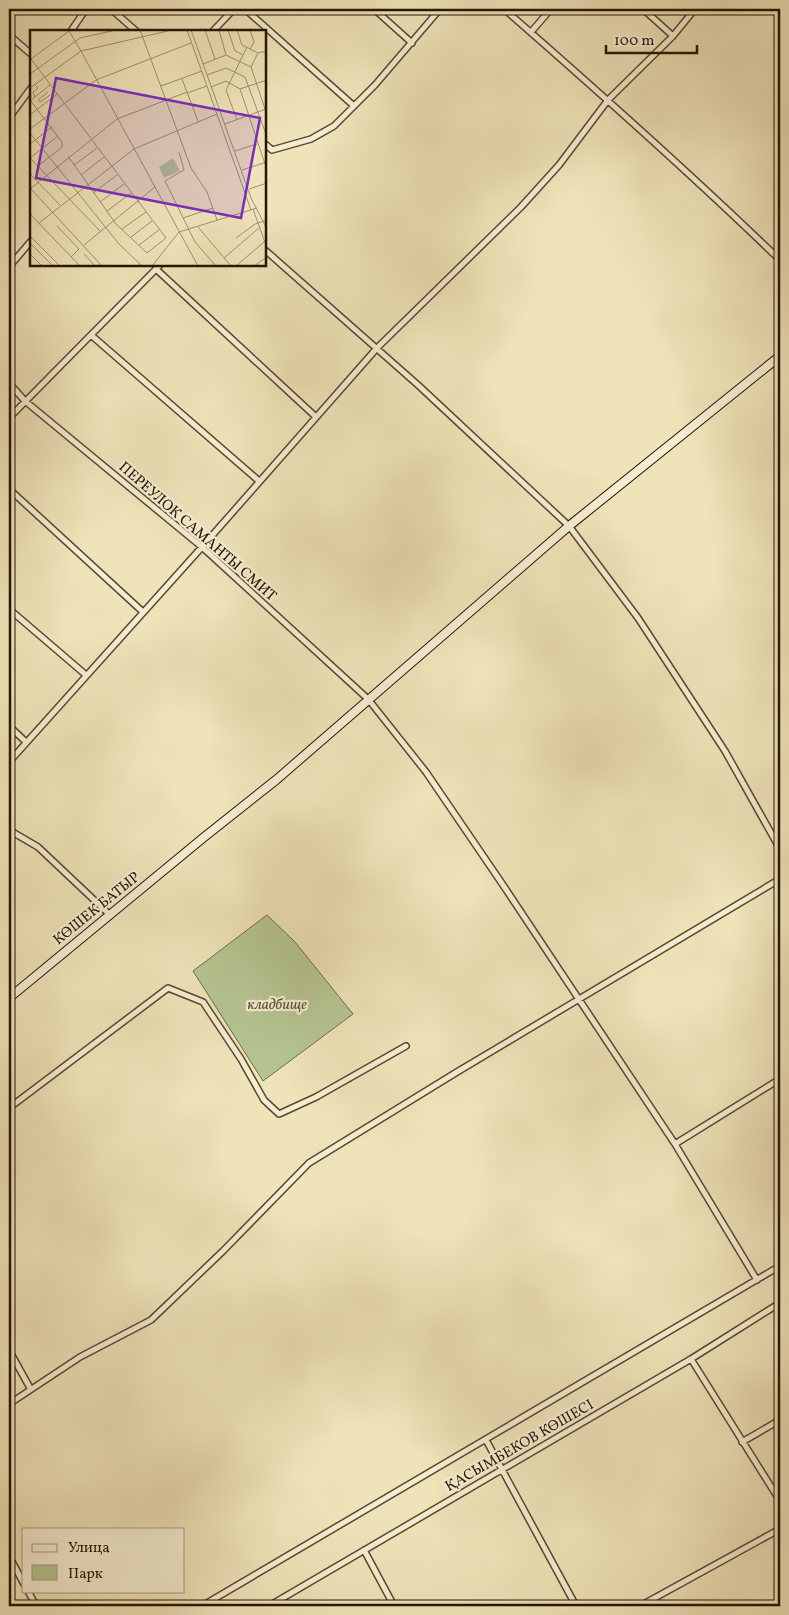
<svg xmlns="http://www.w3.org/2000/svg" width="789" height="1615" font-family="Vollkorn,serif">
<rect width="100%" height="100%" fill="#efe3b9"/>
<filter id="stains"><feTurbulence type="fractalNoise" baseFrequency=".004" numOctaves="4"/><feColorMatrix values="0 0 0 0 .2 0 0 0 0 .09 0 0 0 0 .02 0 0 0 .5 -.17"/></filter>
<radialGradient id="worn" r=".72"><stop offset=".6" stop-color="#630" stop-opacity="0"/><stop offset="1" stop-color="#630" stop-opacity=".3"/></radialGradient>
<path fill="#b5c592" stroke="#6d6d49" d="M 267,915 L 295,942 L 353,1014 L 263,1081 L 193,971 Z"/>
<g fill="none" stroke-linecap="round" stroke-linejoin="round">
<defs>
<path id="street" d="M 111,9 L 136,31
M 245,9 L 354,106
M 374,9 L 412,43
M 504,9 C 598,91 691,174 780,260
M 643,9 L 673,36
M 71,31 L 86,9
M 213,31 L 234,9
M 531,32 L 551,9
M 9,35 L 31,54
M 9,118 L 31,88
M 265,144 L 272,150 L 311,139 L 334,126 L 375,85 L 440,9
M 265,250 L 418,385 L 569,526 L 638,618 L 725,751 L 780,849
M 9,267 L 31,241
M 156,269 L 316,417
M 91,335 L 259,481
M 9,383 L 25,401 L 202,547 L 368,699 L 426,772 L 503,885 L 675,1144 L 757,1280
M 9,418 L 160,265
M 9,489 L 143,612
M 9,609 L 86,675
M 9,726 L 26,742
M 9,762 L 202,547 L 377,348 L 521,207 L 559,165 L 608,100 L 673,36 L 695,9
M 9,830 L 38,847 L 110,915
M 9,1108 L 168,988 L 203,1002 L 241,1059 L 264,1100 L 279,1114 L 316,1097 L 406,1046
M 675,1144 L 780,1079
M 9,1350 L 30,1388
M 691,1359 L 780,1501
M 9,1404 L 80,1357 L 151,1320 L 223,1251 L 309,1163 L 457,1072 L 780,879
M 486,1440 L 576,1606
M 742,1442 L 780,1420
M 364,1550 L 394,1606
M 9,1556 L 24,1584
M 28,1591 L 36,1606
M 202,1606 L 780,1266
M 269,1606 L 691,1359 L 780,1303
M 640,1606 L 780,1529"/>
<path id="secondary" d="M 9,998 L 203,838 L 276,780 L 569,526 L 780,356"/>
</defs>
<use href="#street" stroke="#58482e" stroke-width="8"/>
<use href="#secondary" stroke="#251500" stroke-width="10"/>
<use href="#street" stroke="#f5edd2" stroke-width="5"/>
<use href="#secondary" stroke="#f5edd2" stroke-width="8"/>
</g>
<g text-anchor="middle" stroke-width="4.5" stroke-linejoin="round" paint-order="stroke">
<g font-size="15" fill="#251500" stroke="#f5edd2">
<text transform="translate(198 531) rotate(41)" y="5">ПЕРЕУЛОК САМАНТЫ СМИТ</text>
<text transform="translate(96 908) rotate(-39)" y="5">КӨШЕК БАТЫР</text>
<text transform="translate(519 1445) rotate(-30)" y="5">ҚАСЫМБЕКОВ КӨШЕСІ</text>
</g>
<g font-size="15" font-style="italic" fill="#575333" stroke="#f5edd2">
<text x="277" y="1009">кладбище</text>
</g>
</g>
<g transform="translate(30 30)">
<rect width="236" height="236" fill="#efe3b9"/>
<path d="M 143,128 L 150,141 L 134,148 L 129,137 Z" fill="#b5c592"/>
<path fill="none" stroke="#9e916f" stroke-width="1" d="M 110,0 L 161,138 L 177,162 L 187,190M 142,0 L 51,21 L 168,236M 157,0 L 221,180M 161,0 L 221,168 L 237,199M 175,0 L 185,29M 189,0 L 196,25M 198,0 L 205,21 L 213,25M 207,0 L 212,15 L 228,23M 220,0 L 224,12 L 220,19M 1,29 L 136,208 L 117,223 L 86,194 L 38,126M 173,34 L 196,25 L 221,37 L 235,79M 221,37 L 228,23 L 237,21M 0,44 L 50,8 L 86,0M 177,45 L 196,38 L 215,47 L 237,107M 152,49 L 168,91M 5,55 L 8,58 L 3,62 L 5,67M 131,56 L 172,41M 181,57 L 196,51 L 210,59 L 237,140M 0,58 L 51,21 L 39,1 L 1,29M 210,59 L 237,50M 18,62 L 8,70 L 10,72 L 20,65M 157,63 L 177,56M 0,70 L 32,112 L 32,117 L 8,136M 0,71 L 20,55M 0,85 L 27,64M 207,90 L 196,60 L 217,17M 195,94 L 236,79M 0,99 L 66,50 L 161,13M 0,103 L 89,214 L 112,236M 0,114 L 22,97M 205,121 L 227,114M 149,122 L 154,140 L 135,151 L 165,212 L 186,236M 0,128 L 70,201M 0,128 L 28,106M 44,135 L 67,118M 212,140 L 237,132M 0,144 L 30,175M 51,145 L 74,127M 0,159 L 87,89 L 157,62M 1,159 L 72,236M 219,159 L 237,153M 63,163 L 87,145M 70,172 L 94,154M 223,179 L 237,218M 77,181 L 101,163M 0,184 L 50,236M 153,188 L 183,178M 9,193 L 104,119 L 187,84M 27,196 L 49,219 L 41,227M 168,197 L 201,236M 92,199 L 116,182M 0,206 L 30,236M 101,207 L 122,191M 206,208 L 225,194 L 237,190M 0,213 L 23,236M 54,215 L 125,157M 109,215 L 129,200M 0,224 L 12,236M 54,224 L 65,236M 194,228 L 229,198M 122,236 L 149,202 L 227,178M 206,236 L 234,212M 224,236 L 237,227"/>
<path fill="#7b2cbf" fill-opacity="0.15" stroke="#7b2cbf" stroke-width="2.5" d="M 26,48 L 230,88 L 211,188 L 6,148 Z"/>
<rect width="236" height="236" fill="none" stroke="#251500" stroke-width="2.5"/>
</g>
<rect width="789" height="1615" fill="none" stroke="#efe3b9" stroke-width="30"/>
<rect x="10" y="10" width="769" height="1595" fill="none" stroke="#251500" stroke-width="2.5"/>
<rect x="15" y="15" width="759" height="1585" fill="none" stroke="#251500"/>
<rect x="22" y="1528" width="162" height="65" fill="#f5edd2" stroke="#a2977e"/>
<rect x="32" y="1544" width="25" height="8" fill="#f5edd2" stroke="#a2977e"/>
<text x="68" y="1552" font-size="15" fill="#251500">Улица</text>
<rect x="32" y="1565" width="25" height="15" fill="#b5c592" stroke="#a2977e"/>
<text x="68" y="1578" font-size="15" fill="#251500">Парк</text>
<path d="M606 45v8h91v-8" fill="none" stroke="#251500" stroke-width="2.5"/>
<text x="614" y="45" font-size="15" fill="#251500" stroke="#f5edd2" stroke-width="4" paint-order="stroke">100 m</text>
<rect width="100%" height="100%" filter="url(#stains)"/>
<rect width="100%" height="100%" fill="url(#worn)"/>
</svg>
